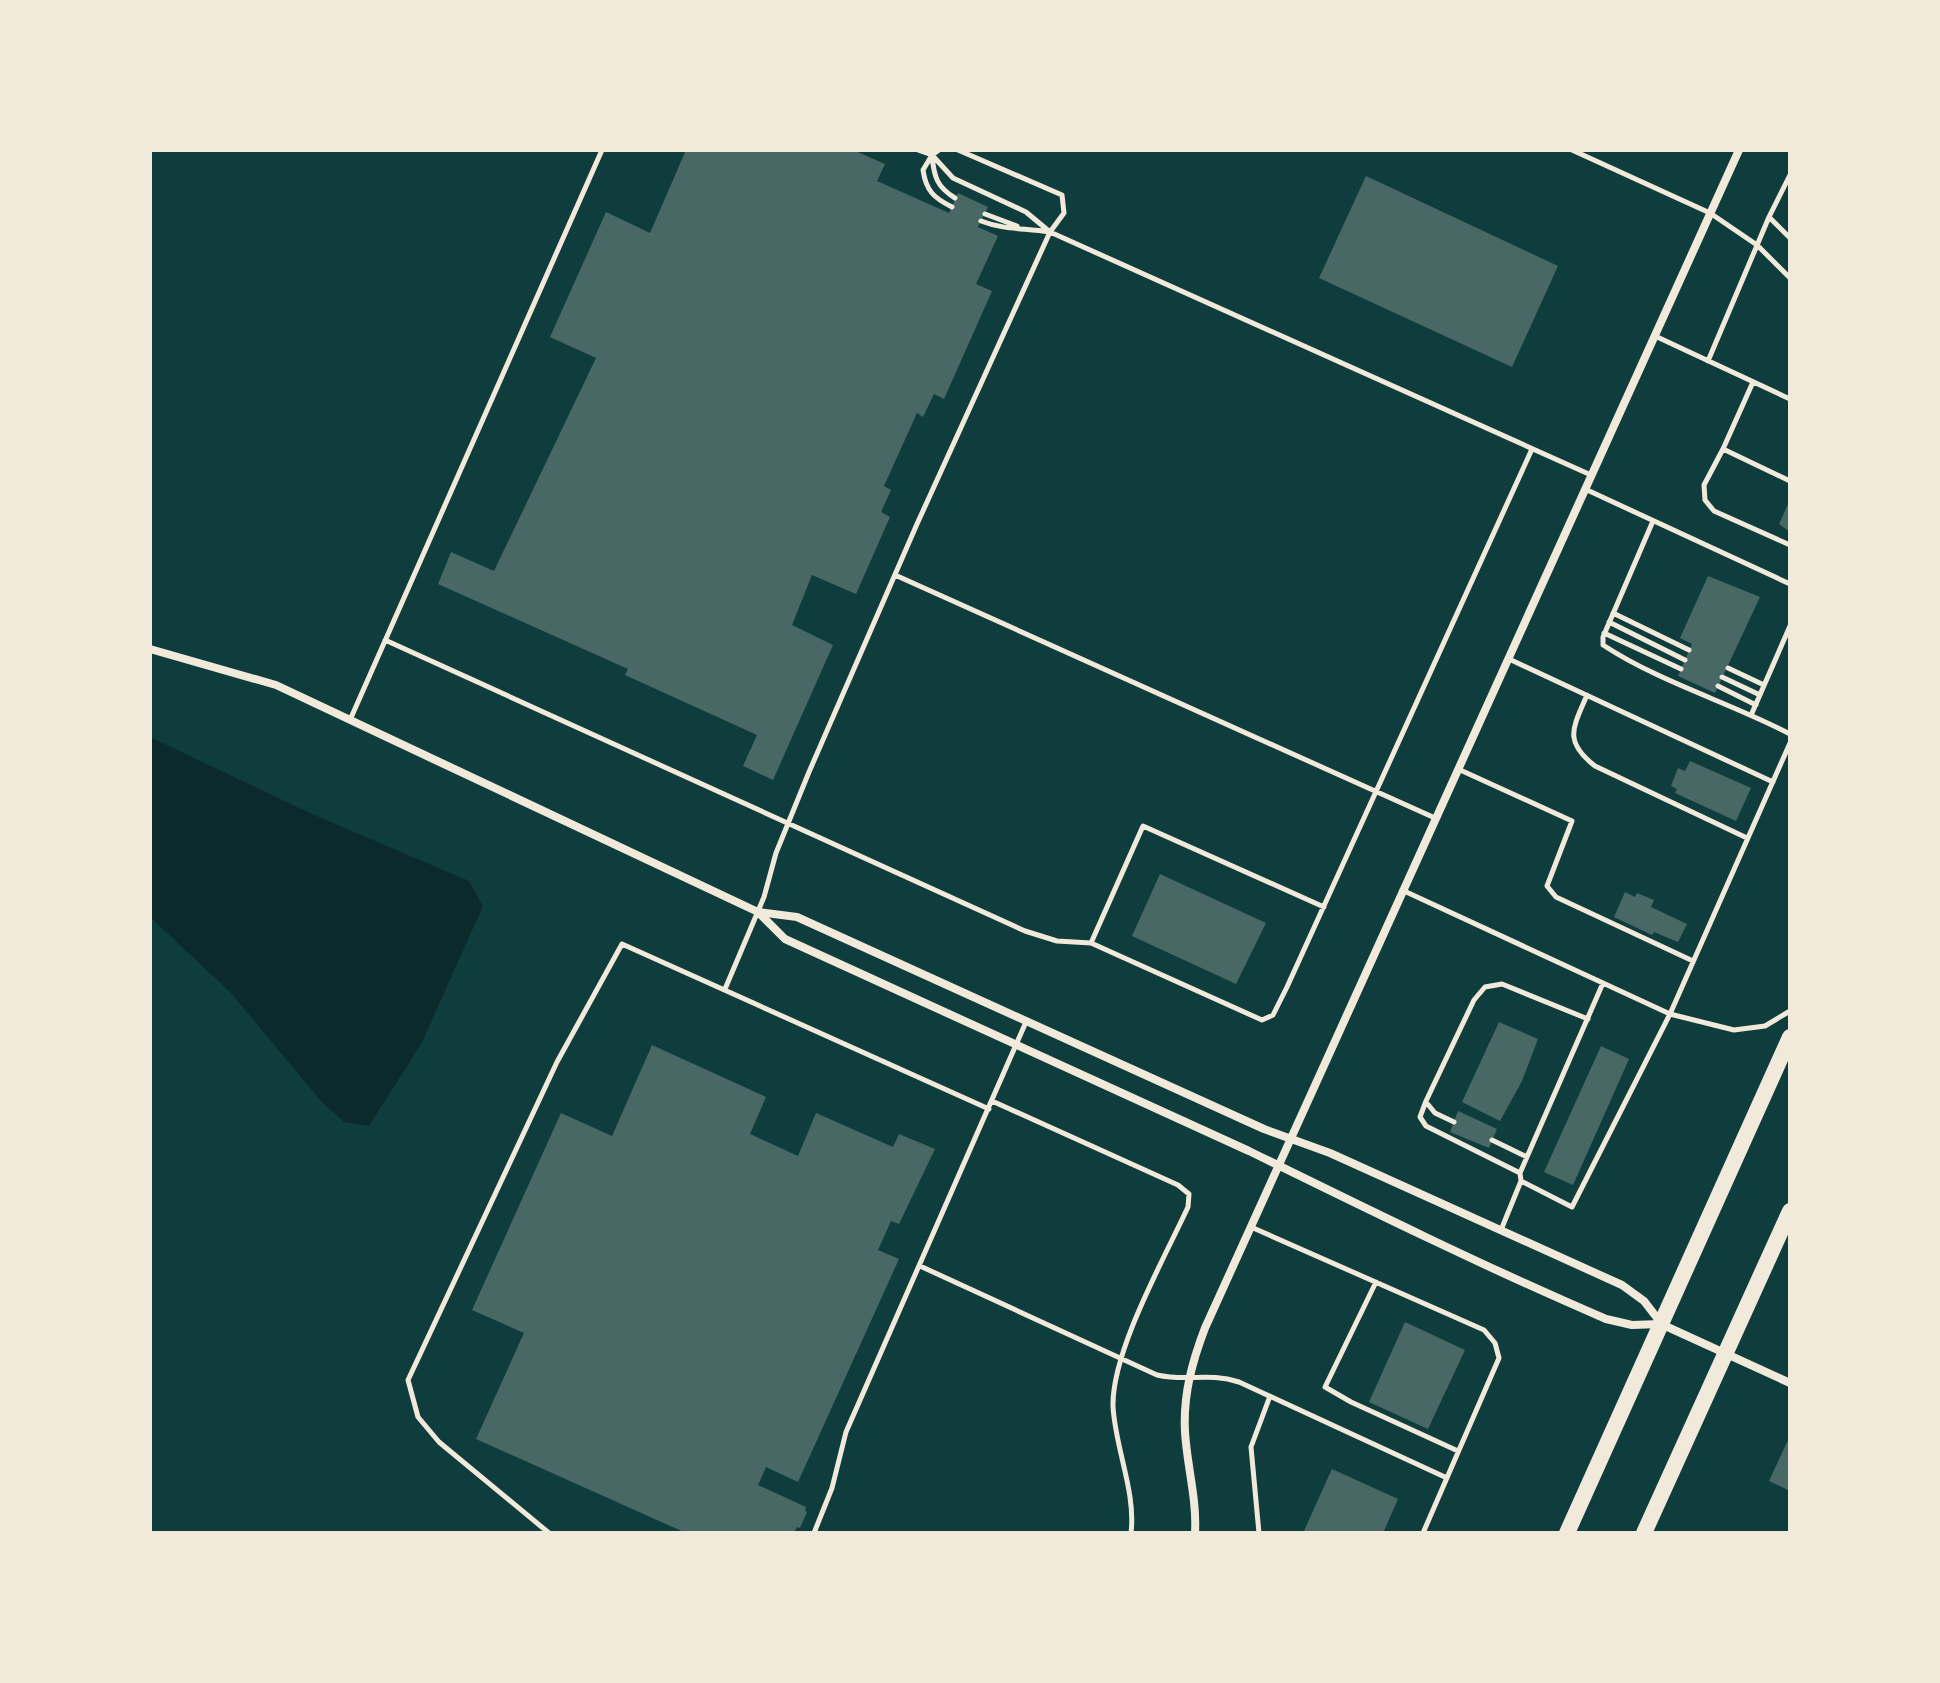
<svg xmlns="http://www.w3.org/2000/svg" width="1940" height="1683" font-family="Overpass,sans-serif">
<rect width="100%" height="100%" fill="#0f3d3e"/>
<path fill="#0a2a2b" d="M 150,737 L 312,814 L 469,881 L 483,906 L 422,1042 L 369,1126 L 344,1122 L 320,1100 L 231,993 L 150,917 Z"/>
<path fill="#486865" d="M 686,150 L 853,150 L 885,164 L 877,181 L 949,213 L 958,193 L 988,207 L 978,227 L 998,236 L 976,284 L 992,291 L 944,399 L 934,394 L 923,417 L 917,413 L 884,486 L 891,490 L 881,512 L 890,517 L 856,594 L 812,575 L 792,625 L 833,645 L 773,780 L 743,766 L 757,735 L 625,675 L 628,669 L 438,584 L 451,552 L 494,571 L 596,358 L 550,337 L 606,212 L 650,233 Z
M 1366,176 L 1558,266 L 1512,367 L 1319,278 Z
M 1790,500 L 1790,532 L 1779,524 Z
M 1708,576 L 1760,597 L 1715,693 L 1678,676 L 1692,644 L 1680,638 Z
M 1690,761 L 1751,788 L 1736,821 L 1675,793 L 1677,789 L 1671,786 L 1678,768 L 1685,771 Z
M 1160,874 L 1266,923 L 1236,984 L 1132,936 Z
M 1625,892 L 1635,897 L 1637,893 L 1654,900 L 1651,907 L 1687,924 L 1678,942 L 1654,932 L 1652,935 L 1614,917 Z
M 1499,1022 L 1538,1039 L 1522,1081 L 1500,1121 L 1462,1102 Z
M 652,1045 L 766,1097 L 750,1134 L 798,1156 L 816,1113 L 893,1147 L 899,1134 L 935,1149 L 899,1224 L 891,1221 L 878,1250 L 899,1259 L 798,1482 L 766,1467 L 758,1485 L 806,1507 L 805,1511 L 807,1512 L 800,1528 L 797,1527 L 794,1533 L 686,1533 L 476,1439 L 524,1333 L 472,1310 L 561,1113 L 612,1136 Z
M 1601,1046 L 1629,1059 L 1573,1185 L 1544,1172 Z
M 1458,1111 L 1497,1129 L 1489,1148 L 1450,1132 Z
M 1405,1322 L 1465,1350 L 1428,1429 L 1369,1402 Z
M 1787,1442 L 1790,1443 L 1790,1491 L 1769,1481 Z
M 1332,1469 L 1398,1499 L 1383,1533 L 1303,1533 Z"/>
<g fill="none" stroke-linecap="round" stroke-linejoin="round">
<path stroke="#f1e9da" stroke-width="5" d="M 918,150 L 932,155 L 953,178 L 1026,212 L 1050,232 L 1591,475
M 939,150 L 932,155 L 923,170 C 926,191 934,198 952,207
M 1572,150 L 1710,213 L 1757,245 L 1790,278
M 932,156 C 934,177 937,187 955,198
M 985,214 L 1017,226
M 1769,217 L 1790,238
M 981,221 C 1004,230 1025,228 1049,232
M 1655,336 L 1790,399
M 1708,361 L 1769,217 L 1790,175
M 1753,382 L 1723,449 L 1790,481
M 1723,449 L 1704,485 L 1705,500 L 1714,511 L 1790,545
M 1585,489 L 1790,584
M 1653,521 L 1603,637 L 1603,645 C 1661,683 1729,702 1790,734
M 895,575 L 1435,818
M 1613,613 L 1689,650
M 1609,622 L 1685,660
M 1604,633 L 1681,669
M 385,640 L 1025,931 L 1057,941 L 1091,943 L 1262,1020 L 1273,1015 L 1287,987 L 1532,449
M 1509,659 L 1773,782
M 1728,668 L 1764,685
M 1722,677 L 1760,695
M 1718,686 L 1756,705
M 1587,695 C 1573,728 1563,741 1595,766 L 1747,838
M 1752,713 L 1790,626
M 350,720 L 602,150
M 1458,769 L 1572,821 L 1547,886 L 1556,897 L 1693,961
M 1402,890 L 1670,1014 L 1734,1030 L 1765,1026 L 1790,1011
M 1091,943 L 1143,826 L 1324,907
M 725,989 L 764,897 L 776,853 L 809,772 L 917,524 L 1050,232 L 1064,213 L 1062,195 L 958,150
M 992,1101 L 1178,1185 L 1189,1194 L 1188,1207 C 1164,1259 1112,1351 1113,1406 C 1115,1448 1136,1491 1131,1533
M 1426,1102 L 1435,1113 L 1454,1122
M 1492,1140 L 1527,1157
M 1520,1173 L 1426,1126 L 1420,1117 L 1426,1101 L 1474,1000 L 1485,987 L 1502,984 L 1588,1019
M 1521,1181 L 1572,1207 L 1670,1014 L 1790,743
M 1251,1227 L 1484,1330 L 1495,1343 L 1499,1358 L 1423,1533
M 1501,1230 L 1521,1181 L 1520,1173 L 1603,983
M 920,1266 L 1157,1375 C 1187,1382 1208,1372 1239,1382 L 1447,1478
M 1376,1282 L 1325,1387 L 1351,1402 L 1458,1451
M 549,1533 L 439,1442 L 418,1417 L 408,1380 L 557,1062 L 622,944 L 989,1109
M 814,1533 L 832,1488 L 846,1432 L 1026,1022
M 1259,1533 L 1251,1447 L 1270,1396"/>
<path stroke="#f1e9da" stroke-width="8" d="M 150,649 L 276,685 L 758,912 L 797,917 L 1264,1129 L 1330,1153 L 1622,1285 L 1644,1301 L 1661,1323
M 758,912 L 785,939 L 1249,1151 C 1367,1209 1485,1267 1606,1319 L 1632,1325 L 1660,1324
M 1661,1324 L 1790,1383
M 1195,1533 C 1197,1499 1187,1466 1185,1432 C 1183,1395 1192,1362 1205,1328 L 1739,150"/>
<path stroke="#f1e9da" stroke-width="16" d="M 1567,1533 L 1790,1037
M 1644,1533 L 1790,1211"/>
</g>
<rect width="1940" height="1683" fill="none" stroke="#f1e9da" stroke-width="304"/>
</svg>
